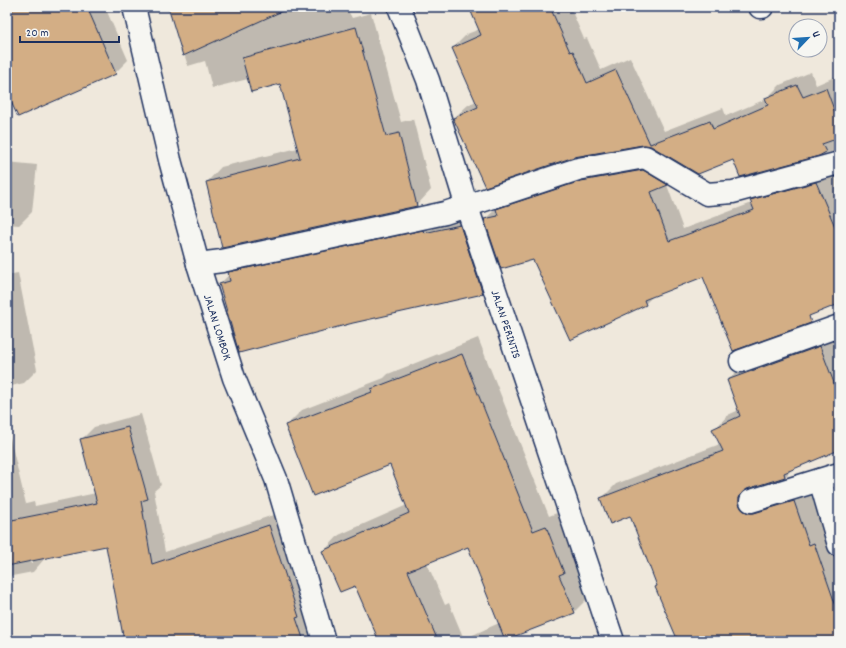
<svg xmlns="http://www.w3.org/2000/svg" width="846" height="648" font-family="Dekko,sans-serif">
<rect width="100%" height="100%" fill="#efe8dc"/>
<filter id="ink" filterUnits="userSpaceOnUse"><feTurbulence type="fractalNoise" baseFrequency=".025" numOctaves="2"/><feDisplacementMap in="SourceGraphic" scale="8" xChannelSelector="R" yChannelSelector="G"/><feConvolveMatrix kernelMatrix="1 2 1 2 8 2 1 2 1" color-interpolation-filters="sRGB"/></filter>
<g filter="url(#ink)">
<path fill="#0003" fill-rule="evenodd" d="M 7,7 L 105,7 L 128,60 L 115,73 L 7,90 Z
M 169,7 L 346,7 L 352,18 L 371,13 L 401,122 L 413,119 L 431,190 L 417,205 L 207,182 L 221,167 L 298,148 L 281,83 L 248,79 L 212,88 L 205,61 L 188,66 Z
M 470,7 L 570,7 L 584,39 L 587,38 L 601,70 L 630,57 L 664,131 L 723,108 L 726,116 L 766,99 L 780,85 L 811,72 L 816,85 L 839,75 L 839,150 L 741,176 L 734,159 L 652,145 L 454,118 L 468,105 L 476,101 L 453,48 L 467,34 L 480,29 Z
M 657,157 L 681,171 L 667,185 L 683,229 L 752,203 L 751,200 L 765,187 L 839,167 L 839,292 L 704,276 L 655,294 L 645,304 L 534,258 L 485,219 L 510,196 Z
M 7,162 L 37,165 L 32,212 L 19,225 L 7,224 Z
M 473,212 L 495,280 L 482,293 L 220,284 L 243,260 Z
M 18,273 L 37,370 L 24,383 L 7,387 L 7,275 Z
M 835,332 L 839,344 L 839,462 L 834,451 L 793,468 L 785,477 L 753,487 L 753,490 L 808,487 L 824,531 L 839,526 L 839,641 L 679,641 L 631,515 L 601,499 L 616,484 L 720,444 L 714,430 L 728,415 L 739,410 L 728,380 L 742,366 Z
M 478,338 L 549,516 L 562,511 L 590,596 L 574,612 L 515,635 L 517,641 L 366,641 L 377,633 L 356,584 L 324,551 L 339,535 L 407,505 L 391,464 L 286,426 L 302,410 L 384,378 L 388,374 ZM 469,546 L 499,623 L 464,639 L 449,603 L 445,605 L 427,563 Z
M 141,414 L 161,485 L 154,491 L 165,552 L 282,512 L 321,641 L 125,641 L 107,545 L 46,557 L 33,572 L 7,577 L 7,436 L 7,439 L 10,438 L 26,504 L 34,502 L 35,506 L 96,493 L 81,440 L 94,427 ZM 31,556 L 33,563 L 31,563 L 29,557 Z
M 7,609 L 14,641 L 7,641 Z"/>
<path fill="#d3ae85" stroke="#1b2f5e" d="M 17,7 L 87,7 L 116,74 L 18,117 L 7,93 L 7,12 Z
M 168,7 L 291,7 L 183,56 Z
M 469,7 L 550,7 L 570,52 L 573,51 L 587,83 L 616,70 L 650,144 L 710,121 L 713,129 L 768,105 L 765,98 L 797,85 L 803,97 L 826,88 L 839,123 L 839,138 L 822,144 L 826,152 L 819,156 L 740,177 L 733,160 L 698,174 L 651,146 L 643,145 L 574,157 L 485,187 L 453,118 L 478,107 L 452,48 L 481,35 Z
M 356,27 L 386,136 L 399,133 L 417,206 L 222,248 L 206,182 L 300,158 L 280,84 L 251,92 L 242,58 Z
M 643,170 L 668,185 L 651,192 L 669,241 L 754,210 L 750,200 L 816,182 L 839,236 L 839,304 L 809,316 L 811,323 L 733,351 L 703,277 L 644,300 L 646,305 L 570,340 L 533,260 L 501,269 L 484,219 L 498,216 L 496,209 L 581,181 Z
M 460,225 L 483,294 L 353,323 L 239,353 L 219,284 L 230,281 L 228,272 L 423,230 L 424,233 Z
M 820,346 L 839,396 L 839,450 L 784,473 L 785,477 L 747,489 L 742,493 L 739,498 L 739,504 L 743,510 L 748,513 L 754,513 L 794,501 L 809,545 L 814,543 L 839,615 L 839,641 L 678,641 L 655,587 L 657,586 L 630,516 L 610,524 L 600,498 L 723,451 L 712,429 L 740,416 L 727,380 Z
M 462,354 L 533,531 L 546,526 L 564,573 L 559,575 L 575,613 L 505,640 L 468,547 L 408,571 L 438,641 L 379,641 L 355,586 L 340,592 L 322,551 L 409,513 L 390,465 L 313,496 L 285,425 L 372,392 L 371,389 Z
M 128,427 L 148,499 L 141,501 L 152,564 L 269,525 L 299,617 L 296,618 L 304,641 L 124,641 L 106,546 L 7,566 L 7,521 L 97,503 L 80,439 Z"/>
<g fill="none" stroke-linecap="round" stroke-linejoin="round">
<defs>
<g id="street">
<path id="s1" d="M 399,7 L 428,80 L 467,207 L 613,641"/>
<path d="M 760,7 L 762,7"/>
<path d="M 198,264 L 222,261 L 445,213 L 578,169 L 645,157 L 707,194 L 733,192 L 839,163"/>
<path d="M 741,361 L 839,326"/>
<path d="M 820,480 L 839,545"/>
<path d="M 751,501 L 839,474"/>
</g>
<g id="secondary">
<path id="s2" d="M 134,7 L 170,160 L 198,264 L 234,378 L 276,479 L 324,641"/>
</g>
</defs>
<use href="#street" stroke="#1b2f5e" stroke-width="25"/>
<use href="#secondary" stroke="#1b2f5e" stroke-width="25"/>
<use href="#street" stroke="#f6f6f2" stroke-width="22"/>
<use href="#secondary" stroke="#f6f6f2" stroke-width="22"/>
</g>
</g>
<g text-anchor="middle" stroke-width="3" stroke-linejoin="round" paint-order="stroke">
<g font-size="12" fill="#1b2f5e" stroke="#f6f6f2">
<text dy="4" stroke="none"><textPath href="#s1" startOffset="335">JALAN PERINTIS</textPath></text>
<text dy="4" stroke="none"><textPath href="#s2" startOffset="331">JALAN LOMBOK</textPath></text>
</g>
</g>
<rect width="846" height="648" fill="none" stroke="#f6f6f2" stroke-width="24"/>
<rect x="12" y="12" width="822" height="624" fill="none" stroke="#1b2f5e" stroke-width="1.5" filter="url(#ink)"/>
<g transform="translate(808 38) rotate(65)"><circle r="19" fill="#f6f6f2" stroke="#9ea6b7"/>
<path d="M0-3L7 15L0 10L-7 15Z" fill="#1f6fb2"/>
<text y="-6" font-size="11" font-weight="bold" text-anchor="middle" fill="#1b2f5e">U</text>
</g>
<path d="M20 36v6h99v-6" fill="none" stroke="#1b2f5e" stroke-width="2"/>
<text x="26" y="36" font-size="12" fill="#1b2f5e" stroke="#f6f6f2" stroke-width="3" paint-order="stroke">20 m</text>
</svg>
